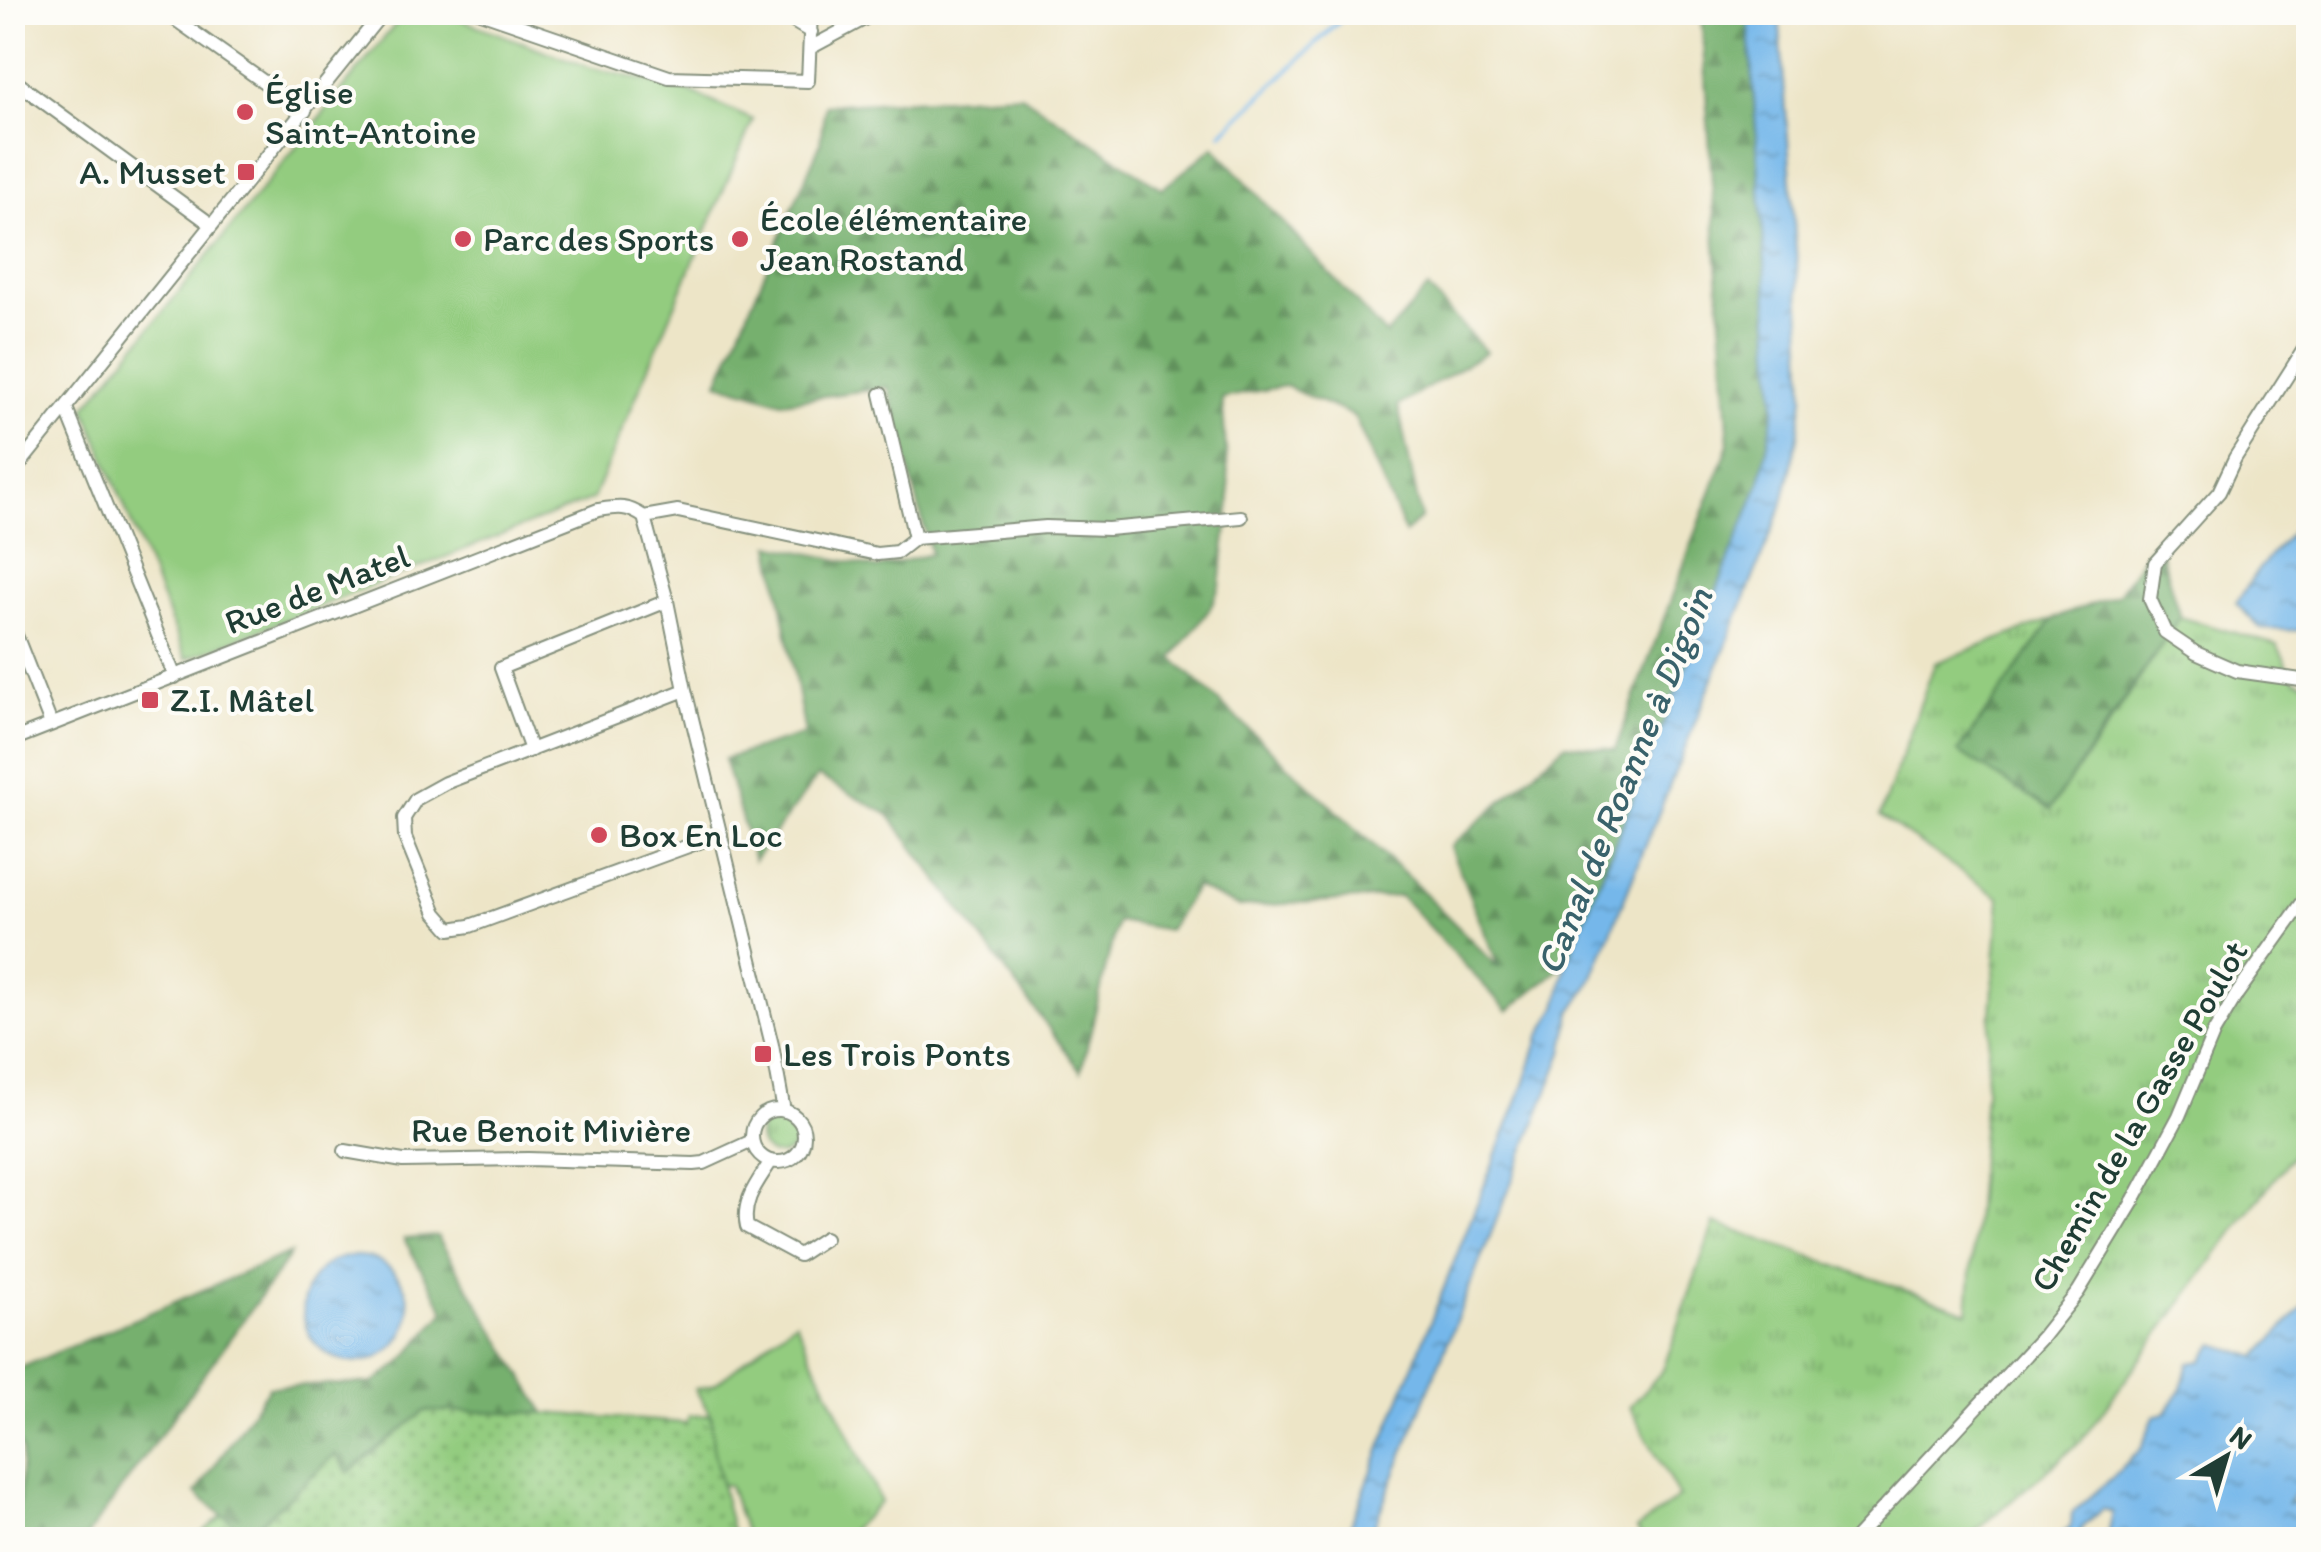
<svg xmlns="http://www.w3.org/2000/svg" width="2321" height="1552" font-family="Itim,sans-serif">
<defs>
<pattern id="grass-tufts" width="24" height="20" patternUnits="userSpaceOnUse" patternTransform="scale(2.5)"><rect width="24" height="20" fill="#93cc7f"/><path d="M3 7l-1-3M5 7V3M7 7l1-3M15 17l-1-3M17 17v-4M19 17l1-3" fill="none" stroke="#77a769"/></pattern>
<pattern id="forest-firs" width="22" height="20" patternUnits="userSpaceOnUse" patternTransform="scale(2.5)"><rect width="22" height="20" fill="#76b06e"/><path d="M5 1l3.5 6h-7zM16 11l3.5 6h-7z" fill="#60905b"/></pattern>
<pattern id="garden-dots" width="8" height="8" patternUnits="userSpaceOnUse" patternTransform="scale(2.5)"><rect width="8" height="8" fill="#93cc7f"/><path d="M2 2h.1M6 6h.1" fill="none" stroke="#77a769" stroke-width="1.8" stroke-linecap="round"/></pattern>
<pattern id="water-ripples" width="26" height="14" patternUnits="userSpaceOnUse" patternTransform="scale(2.5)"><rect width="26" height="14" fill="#75b7ea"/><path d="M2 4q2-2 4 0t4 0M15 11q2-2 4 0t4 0" fill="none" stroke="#5f96be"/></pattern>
</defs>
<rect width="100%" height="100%" fill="#fdfcf7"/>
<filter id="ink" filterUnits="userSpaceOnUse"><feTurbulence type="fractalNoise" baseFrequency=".01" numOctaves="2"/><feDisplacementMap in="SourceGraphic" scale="20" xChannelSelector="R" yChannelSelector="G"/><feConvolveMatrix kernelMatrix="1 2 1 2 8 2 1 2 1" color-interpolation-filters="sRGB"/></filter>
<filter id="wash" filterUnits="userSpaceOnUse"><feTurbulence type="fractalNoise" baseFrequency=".0048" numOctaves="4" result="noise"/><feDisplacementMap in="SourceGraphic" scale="40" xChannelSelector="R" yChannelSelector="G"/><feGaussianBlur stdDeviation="2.25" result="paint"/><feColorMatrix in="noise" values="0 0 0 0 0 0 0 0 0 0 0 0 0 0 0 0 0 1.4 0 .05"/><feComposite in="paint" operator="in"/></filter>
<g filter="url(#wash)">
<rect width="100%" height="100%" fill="#ede5c7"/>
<path fill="url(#grass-tufts)" stroke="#59845a" stroke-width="2.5" d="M 2180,617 L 2277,645 L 2295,680 L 2308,684 L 2308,1136 L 2242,1220 L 2081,1441 L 1967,1539 L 1643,1539 L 1637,1529 L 1679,1497 L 1630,1407 L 1663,1370 L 1714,1223 L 1968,1312 L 2000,898 L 1880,816 L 1935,663 L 2053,619 L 1958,752 L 2050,808 L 2105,731 Z
M759 1136a19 19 0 1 1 38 0a19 19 0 1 1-38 0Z
M 795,1321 L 881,1502 L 842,1539 L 748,1539 L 729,1486 L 721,1484 L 713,1448 L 711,1415 L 695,1389 L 714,1385 Z"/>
<path fill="url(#forest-firs)" stroke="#4a7651" stroke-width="2.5" d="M 1701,13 L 1748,13 L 1775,408 L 1760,483 L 1567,963 L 1508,1011 L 1400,896 L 1239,907 L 1196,887 L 1168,930 L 1117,921 L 1081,1071 L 889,815 L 818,776 L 754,860 L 724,759 L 805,734 L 771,545 L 877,568 L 931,554 L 888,387 L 782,402 L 718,382 L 820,144 L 825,105 L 1020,94 L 1162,189 L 1214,147 L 1386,335 L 1428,288 L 1486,352 L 1398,406 L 1421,518 L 1405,533 L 1354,416 L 1285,386 L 1222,398 L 1230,502 L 1220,586 L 1209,610 L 1172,658 L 1413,882 L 1499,968 L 1450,847 L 1566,744 L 1615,750 L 1729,444 Z
M 2156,538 L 2180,617 L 2050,809 L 1958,752 L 2053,619 L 2118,594 Z
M 437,1236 L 545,1413 L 425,1411 L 347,1473 L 335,1454 L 247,1536 L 196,1493 L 269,1387 L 373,1383 L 399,1365 L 445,1311 L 404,1239 Z
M 290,1253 L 285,1262 L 85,1539 L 13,1539 L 13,1524 L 19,1504 L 22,1451 L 13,1428 L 13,1371 Z"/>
<path fill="url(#garden-dots)" stroke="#59845a" stroke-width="2.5" d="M 425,1411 L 545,1413 L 686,1423 L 689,1416 L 711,1415 L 713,1449 L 734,1539 L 195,1539 L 223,1515 L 247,1535 L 336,1454 L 348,1473 Z"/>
<path fill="#93cc7f" stroke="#59845a" stroke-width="2.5" d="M 412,13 L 443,13 L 589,67 L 686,90 L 753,120 L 593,499 L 186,659 L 85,408 L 403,15 Z"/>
<path fill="url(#water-ripples)" stroke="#4a7a8f" stroke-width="2.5" d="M 1748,13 L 1779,13 L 1801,321 L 1804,398 L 1796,448 L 1782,506 L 1590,984 L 1571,1012 L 1563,1053 L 1369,1539 L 1345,1539 L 1525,1082 L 1539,1038 L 1557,1007 L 1567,963 L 1760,483 L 1775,407 Z
M 2308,512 L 2308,631 L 2261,629 L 2236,603 L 2258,570 Z
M303 1309a53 53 0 1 1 106 0a53 53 0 1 1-106 0Z
M 2308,1301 L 2308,1477 L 2288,1503 L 2306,1501 L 2296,1532 L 2290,1539 L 2107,1539 L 2113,1512 L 2103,1509 L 2082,1528 L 2078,1539 L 2056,1539 L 2071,1527 L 2072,1513 L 2113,1477 L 2141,1449 L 2154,1416 L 2165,1413 L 2182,1388 L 2189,1363 L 2202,1361 L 2215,1344 L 2257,1357 Z"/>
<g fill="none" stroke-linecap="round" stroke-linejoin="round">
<path stroke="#75b7ea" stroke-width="4" d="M 1222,133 L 1349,12"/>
</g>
</g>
<g filter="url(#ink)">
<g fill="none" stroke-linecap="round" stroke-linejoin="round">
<defs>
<path id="minor" d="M 165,12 L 305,111
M 480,12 L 669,77 L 808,81 L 811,12
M 778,12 L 811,32
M 810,48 L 877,12
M 12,79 L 212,225
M 2308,343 L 2235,458 L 2219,492 L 2155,563 L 2150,599 L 2165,632 L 2196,653 L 2237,671 L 2308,681
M 881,394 L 915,538
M 66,408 L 175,677
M 12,474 L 383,12
M 644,517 L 667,601 L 685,690 L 772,1045 L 784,1111
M 644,517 L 678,511 L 877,554 L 897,552 L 915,538 L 1046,527 L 1108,529 L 1241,517
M 12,625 L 51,724
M 685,690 L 445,783 L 416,799 L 404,818 L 405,837 L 436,913 L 450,929 L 470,926 L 721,834
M 12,740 L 598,510 C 618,507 627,505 644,517
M 531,750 L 501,668 L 667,601
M752 1136a26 26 0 1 1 52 0a26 26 0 1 1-52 0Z
M 345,1151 L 403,1161 L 528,1159 L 694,1164 L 704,1163 L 752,1141
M 771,1161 C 758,1182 741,1201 747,1227 L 799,1255 L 825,1238
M 1854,1540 L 2043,1336 L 2078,1292 L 2134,1200 L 2179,1116 L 2214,1032 L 2237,994 L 2308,895"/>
</defs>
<use href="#minor" stroke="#86917e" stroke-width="16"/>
<use href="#minor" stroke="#fff" stroke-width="12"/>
</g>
</g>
<g fill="#d1495b" stroke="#fdfcf7" stroke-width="4">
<circle cx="245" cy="112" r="10"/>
<rect x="236" y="162" width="20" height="20" rx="5"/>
<circle cx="463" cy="239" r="10"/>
<circle cx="740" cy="239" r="10"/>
<rect x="140" y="690" width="20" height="20" rx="5"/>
<circle cx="599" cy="835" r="10"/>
<rect x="753" y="1044" width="20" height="20" rx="5"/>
</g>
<g text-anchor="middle" stroke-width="8" stroke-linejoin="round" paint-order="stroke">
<g font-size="35" fill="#1f3d34" stroke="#fdfcf7" text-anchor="start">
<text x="265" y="104">Église<tspan x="265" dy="40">Saint-Antoine</tspan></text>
<text x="226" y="184" text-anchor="end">A. Musset</text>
<text x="760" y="231">École élémentaire<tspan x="760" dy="40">Jean Rostand</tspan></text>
<text x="483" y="251">Parc des Sports</text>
<text x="170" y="712">Z.I. Mâtel</text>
<text x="619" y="847">Box En Loc</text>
<text x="783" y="1066">Les Trois Ponts</text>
</g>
<g font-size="35" fill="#1f3d34" stroke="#fdfcf7">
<text transform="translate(317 589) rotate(-21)" y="12">Rue de Matel</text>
<text transform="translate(2139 1116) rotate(-60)" y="12">Chemin de la Gasse Poulot</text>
<text x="551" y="1142">Rue Benoit Mivière</text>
</g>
<g font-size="38" font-style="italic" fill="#39626b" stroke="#fdfcf7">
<text transform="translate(1624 781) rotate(-68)" y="13">Canal de Roanne à Digoin</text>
</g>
</g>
<rect width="2321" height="1552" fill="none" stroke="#fdfcf7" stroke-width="50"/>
<g transform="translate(2226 1457) rotate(38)" stroke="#fdfcf7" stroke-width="8" paint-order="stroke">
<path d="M0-8L18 38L0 25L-18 38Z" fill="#1f3d34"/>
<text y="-15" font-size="28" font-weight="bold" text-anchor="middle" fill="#1f3d34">N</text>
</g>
</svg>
